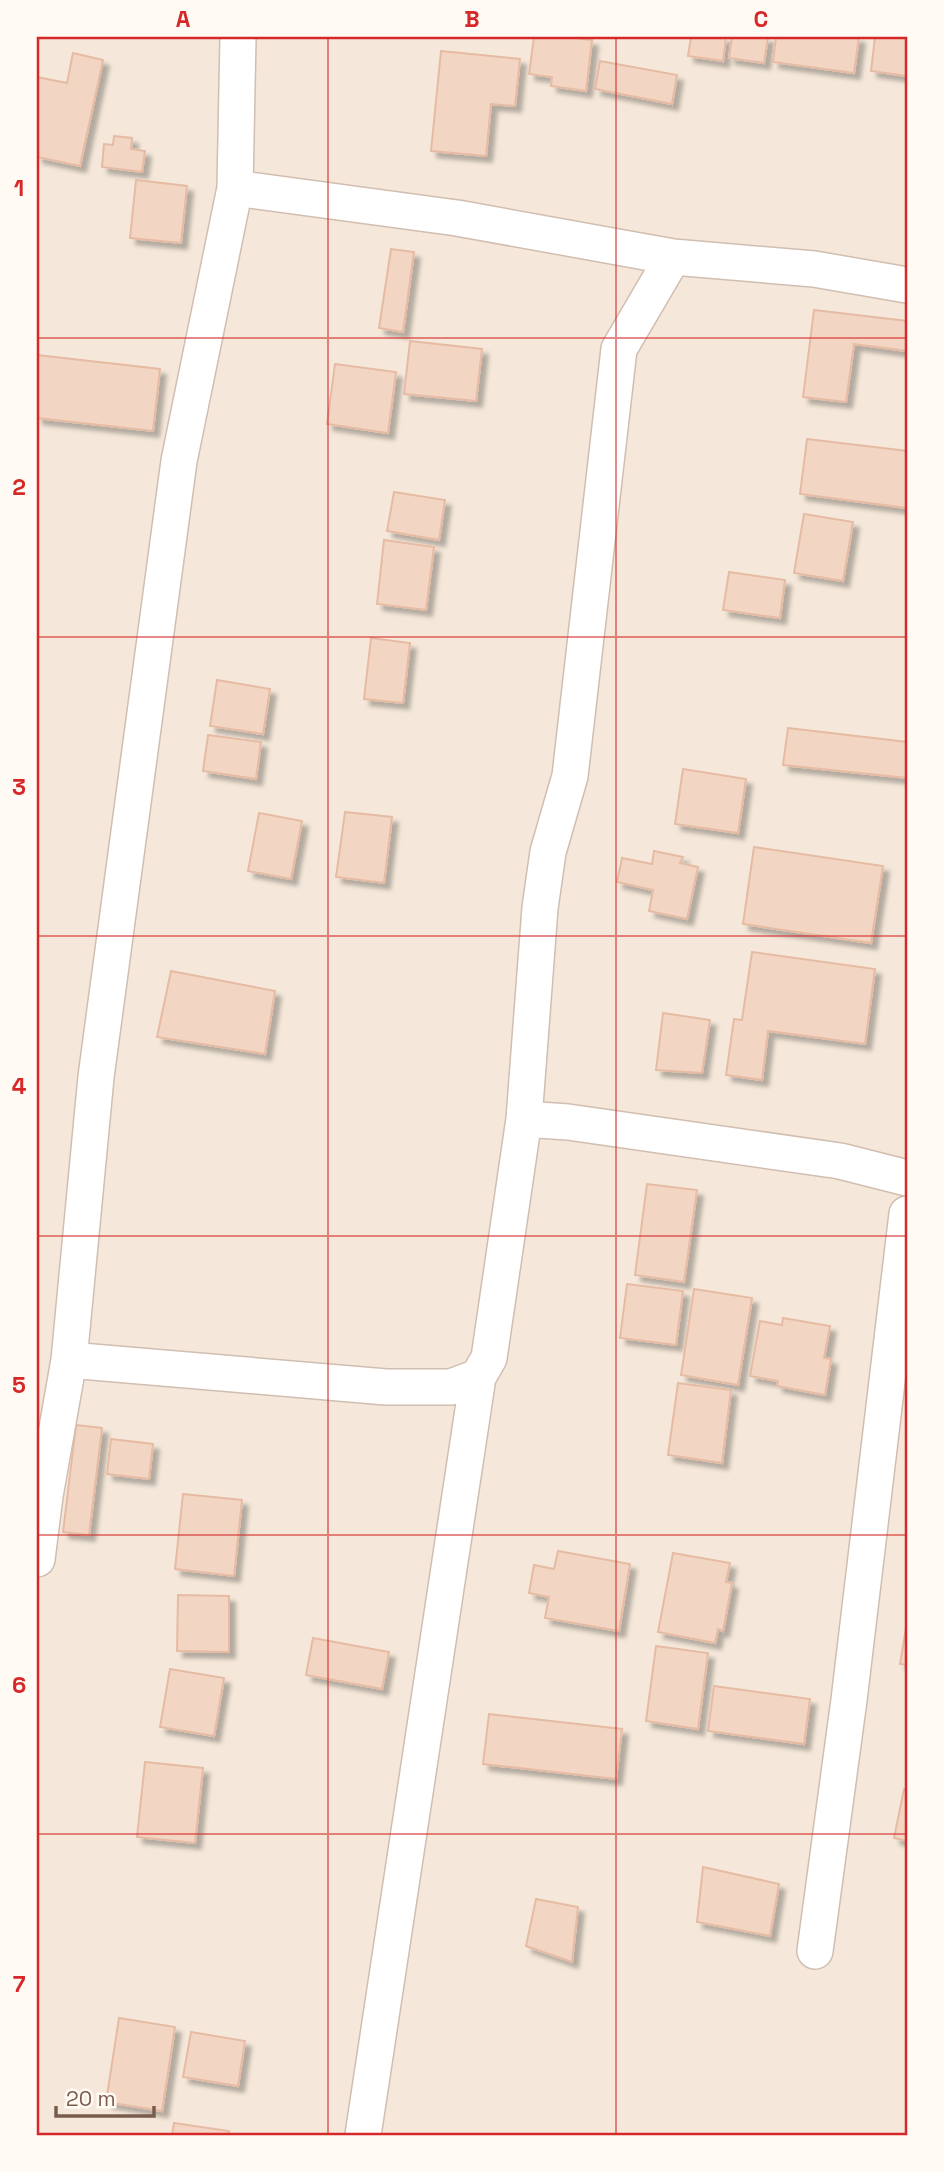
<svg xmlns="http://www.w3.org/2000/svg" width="944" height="2172" font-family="'Space Grotesk',sans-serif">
<defs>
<filter id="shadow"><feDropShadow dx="6" dy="6" stdDeviation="2" flood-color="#0004"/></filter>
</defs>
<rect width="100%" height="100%" fill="#fdf6ec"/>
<path fill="#f5e8da" d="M 37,37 L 907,37 L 907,2135 L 37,2135 Z"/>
<path fill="#f3d5c3" stroke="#e6bba3" stroke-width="2" filter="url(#shadow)" d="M 534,37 L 567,37 L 592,40 L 586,91 L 551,86 L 552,77 L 529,74 Z
M 691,37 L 726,37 L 723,61 L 688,56 Z
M 732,37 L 768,37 L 764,63 L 729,58 Z
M 776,37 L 859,37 L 854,73 L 773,62 Z
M 875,37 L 907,37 L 907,76 L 871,71 Z
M 441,51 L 520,59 L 515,106 L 491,104 L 486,156 L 431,151 Z
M 73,53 L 103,60 L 80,166 L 37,157 L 37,77 L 67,83 Z
M 600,61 L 677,75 L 672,104 L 595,89 Z
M 114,136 L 132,138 L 131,149 L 145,151 L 142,172 L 102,167 L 104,144 L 113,145 Z
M 136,180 L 187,186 L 181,243 L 130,238 Z
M 391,249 L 414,252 L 403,332 L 379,328 Z
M 814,310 L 907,321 L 907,351 L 854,344 L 846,402 L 803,397 Z
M 410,341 L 482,349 L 476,401 L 404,394 Z
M 37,355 L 160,369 L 153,431 L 37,418 Z
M 335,364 L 396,372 L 388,433 L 327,424 Z
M 807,439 L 907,451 L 907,508 L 800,494 Z
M 394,492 L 445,500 L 439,540 L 387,531 Z
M 804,514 L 853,522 L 843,581 L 794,573 Z
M 384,540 L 434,547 L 426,610 L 377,604 Z
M 729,572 L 785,580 L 780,618 L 723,610 Z
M 371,638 L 410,643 L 403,703 L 364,699 Z
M 217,680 L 270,689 L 263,734 L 210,726 Z
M 788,728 L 907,742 L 907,778 L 783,765 Z
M 208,735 L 261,742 L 256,779 L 203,771 Z
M 683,769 L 746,779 L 738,833 L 675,824 Z
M 345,812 L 392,817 L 384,883 L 336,877 Z
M 259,813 L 302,821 L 291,879 L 248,871 Z
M 754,847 L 883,866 L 871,943 L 743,924 Z
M 654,851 L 683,857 L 680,863 L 698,867 L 687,919 L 649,911 L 653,890 L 617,882 L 622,858 L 652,864 Z
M 752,952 L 875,969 L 865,1044 L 768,1031 L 762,1080 L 726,1075 L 734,1019 L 742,1020 Z
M 171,971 L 275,991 L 265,1054 L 157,1037 Z
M 663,1013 L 710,1020 L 702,1073 L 656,1070 Z
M 647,1184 L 697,1190 L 684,1282 L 635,1275 Z
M 627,1284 L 683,1291 L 676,1345 L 620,1338 Z
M 694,1289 L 752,1298 L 738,1385 L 681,1375 Z
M 783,1318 L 830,1326 L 824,1358 L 831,1359 L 825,1395 L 777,1386 L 778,1381 L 750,1376 L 760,1321 L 782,1325 Z
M 678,1383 L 731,1390 L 722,1463 L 668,1455 Z
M 76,1425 L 102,1428 L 89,1535 L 63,1532 Z
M 111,1439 L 153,1444 L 149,1479 L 107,1474 Z
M 183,1494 L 242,1500 L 234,1576 L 175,1569 Z
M 558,1551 L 630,1564 L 619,1631 L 545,1618 L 549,1597 L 529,1593 L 534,1565 L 554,1569 Z
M 673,1553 L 730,1563 L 726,1582 L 732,1583 L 723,1631 L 718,1629 L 715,1643 L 658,1632 Z
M 178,1595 L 229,1596 L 229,1652 L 177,1651 Z
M 907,1622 L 907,1665 L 900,1664 Z
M 313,1638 L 389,1652 L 382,1689 L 306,1675 Z
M 656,1646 L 708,1653 L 698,1729 L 646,1721 Z
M 170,1669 L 224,1678 L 214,1736 L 160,1727 Z
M 714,1686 L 810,1699 L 804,1744 L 708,1731 Z
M 489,1714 L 622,1729 L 616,1779 L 483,1764 Z
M 145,1762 L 203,1768 L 195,1843 L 137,1837 Z
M 904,1789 L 907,1790 L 907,1841 L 894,1838 Z
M 703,1867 L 779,1884 L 770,1936 L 697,1922 Z
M 536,1899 L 578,1907 L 572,1962 L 526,1946 Z
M 119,2018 L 175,2027 L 162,2111 L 106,2102 Z
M 191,2032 L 245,2041 L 238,2086 L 183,2077 Z
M 174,2123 L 229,2131 L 228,2135 L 172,2135 Z"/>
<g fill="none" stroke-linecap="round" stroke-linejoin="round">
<defs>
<path id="street" d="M 235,188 L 457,218 L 673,257 L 814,269 L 907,285
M 524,1119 L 568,1122 L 840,1161 L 907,1178
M 69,1360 L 386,1387 L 451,1387 L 478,1377 L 489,1358 L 524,1119 L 540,908 L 548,852 L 570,776 L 619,349 L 673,257
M 37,1559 L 45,1496 L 69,1360 L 96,1077 L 179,461 L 235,188 L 238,37
M 815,1951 L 849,1700 L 907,1214
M 363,2135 L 478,1377"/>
</defs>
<use href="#street" stroke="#d1beb0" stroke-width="38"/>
<use href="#street" stroke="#fff" stroke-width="35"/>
</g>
<path fill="none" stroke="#d62828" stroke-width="2" stroke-opacity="0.55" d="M 328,37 L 328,2135M 616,37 L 616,2135M 37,338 L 907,338M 37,637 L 907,637M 37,936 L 907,936M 37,1236 L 907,1236M 37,1535 L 907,1535M 37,1834 L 907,1834"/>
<rect width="944" height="2172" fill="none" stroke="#fffaf3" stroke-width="77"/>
<path d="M56 2106v10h98v-10" fill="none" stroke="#7a5c4d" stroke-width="3.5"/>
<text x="66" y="2106" font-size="21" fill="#7a5c4d" stroke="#fffaf3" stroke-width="5" paint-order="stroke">20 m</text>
<rect x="38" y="38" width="868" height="2096" fill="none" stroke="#d62828" stroke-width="2.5"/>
<g font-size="23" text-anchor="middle" font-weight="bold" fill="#d62828">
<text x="183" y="27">A</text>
<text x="472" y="27">B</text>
<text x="761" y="27">C</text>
<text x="19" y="196">1</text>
<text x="19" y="495">2</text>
<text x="19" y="795">3</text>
<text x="19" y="1094">4</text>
<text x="19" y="1393">5</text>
<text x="19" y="1693">6</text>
<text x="19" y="1992">7</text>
</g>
</svg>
